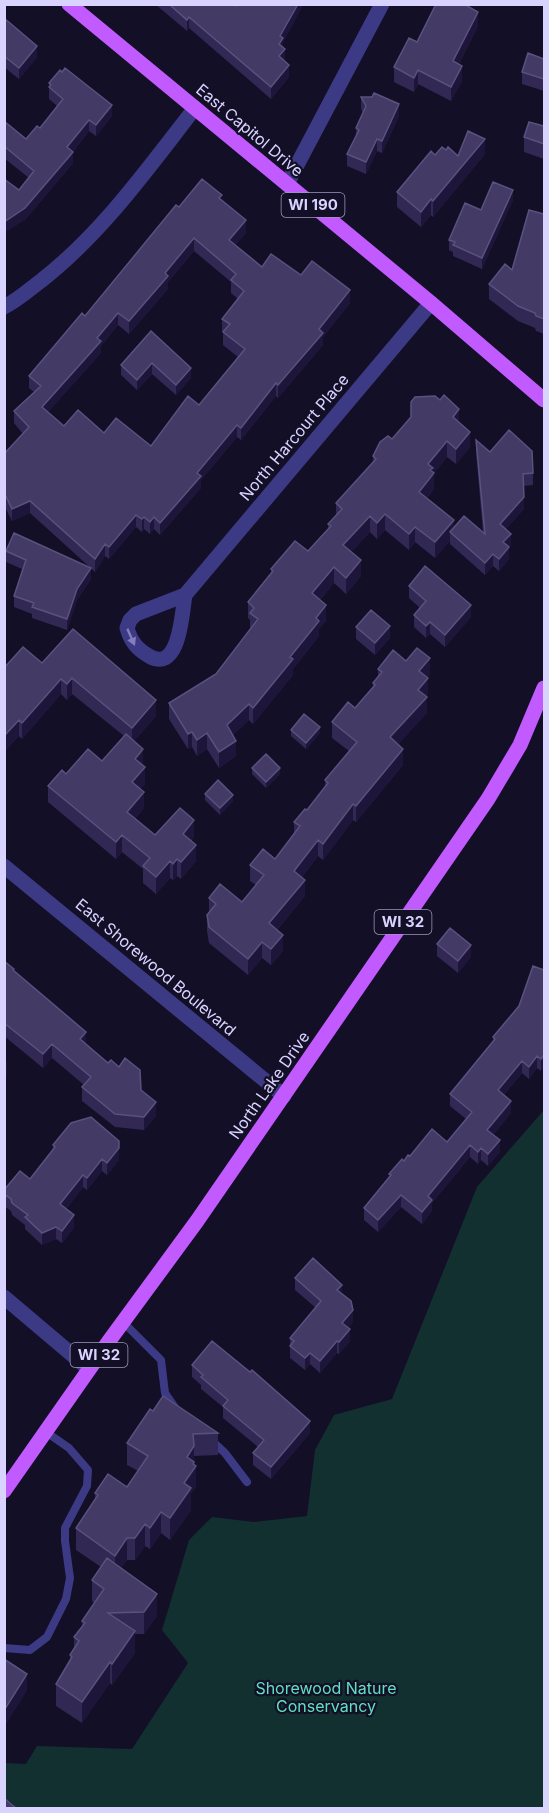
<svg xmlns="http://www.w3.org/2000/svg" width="549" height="1813" font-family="Inter,sans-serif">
<rect width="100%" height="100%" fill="#130f26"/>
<path fill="#12302f" d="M 544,1110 L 544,1808 L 16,1808 L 11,1802 L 5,1801 L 4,1763 L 26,1764 L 37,1746 L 132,1749 L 188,1663 L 162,1630 L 189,1540 L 212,1517 L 254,1522 L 307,1516 L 315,1450 L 334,1415 L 392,1399 L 477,1187 Z"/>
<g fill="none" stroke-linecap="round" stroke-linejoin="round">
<path stroke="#3d3a85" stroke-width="8" d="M 123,1322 L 161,1360 L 165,1393 L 176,1409
M 212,1441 L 225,1453 L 247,1482
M 4,1648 L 30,1650 L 47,1637 L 66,1599 L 70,1578 L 65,1541 L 65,1528 L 87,1486 L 88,1470 L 69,1448 L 46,1432"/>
<path stroke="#3d3a85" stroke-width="15" d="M 287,184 L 382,4
M 4,307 C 18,300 30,289 42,280 C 103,232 148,168 195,108
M 185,595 C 182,612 180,674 149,656 C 137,649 131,642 127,628 L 130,620 L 136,614 L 185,595 L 431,303
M 4,866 L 284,1096
M 4,1297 L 89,1369"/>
<path stroke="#c25bff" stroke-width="15" d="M 69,4 L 431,303 L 544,400
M 4,1491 L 109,1341 L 197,1221 L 488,799 L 520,745 L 544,688"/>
</g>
<path fill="#312854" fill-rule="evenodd" d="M 155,4 L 235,4 L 283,43 L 284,61 L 289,77 L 271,99 L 189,28 L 187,31 Z
M 4,18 L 37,57 L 19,79 L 4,67 Z
M 478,26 L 459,64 L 462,81 L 451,101 L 418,84 L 414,92 L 394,82 L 394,67 Z
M 544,59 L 544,91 L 522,84 L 522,72 Z
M 49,83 L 112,116 L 96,136 L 89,131 L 73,152 L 73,163 L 25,220 L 19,190 L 29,178 L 4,158 L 4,121 L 26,139 L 40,128 L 57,106 L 49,99 Z
M 361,97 L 399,116 L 382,153 L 377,151 L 366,174 L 347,166 L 347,154 L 356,137 L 356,128 L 363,113 L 361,109 Z
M 544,126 L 544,159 L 524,152 L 524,137 Z
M 446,150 L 458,156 L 485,154 L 433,217 L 431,215 L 421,227 L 397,207 L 397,192 L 435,155 Z
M 222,200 L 246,233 L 235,245 L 262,267 L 301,275 L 350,303 L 323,337 L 323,345 L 278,398 L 276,396 L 241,440 L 237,437 L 201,480 L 201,488 L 160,535 L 154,529 L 150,534 L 144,529 L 142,532 L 136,527 L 109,559 L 105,556 L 95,572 L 30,513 L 12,521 L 4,505 L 4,454 L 23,434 L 14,423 L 14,411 L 34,392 L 29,388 L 29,376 L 85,316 L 179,207 ZM 194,251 L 231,282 L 231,293 L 238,299 L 222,319 L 222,331 L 223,332 L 223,345 L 238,357 L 199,405 L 151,446 L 104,433 L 64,426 L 48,412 L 101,353 L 101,346 L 118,325 L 129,334 L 168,289 L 168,282 Z
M 513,200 L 482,269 L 453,256 L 453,252 L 449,250 L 449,240 L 481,210 Z
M 544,214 L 544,334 L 536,331 L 535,328 L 518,321 L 489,299 L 489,284 L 512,270 Z
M 151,331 L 191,378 L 176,395 L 152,374 L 137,390 L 121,375 L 121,365 Z
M 459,422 L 470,447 L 456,464 L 447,457 L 434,473 L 434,489 L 427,498 L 454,527 L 483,533 L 476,452 L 476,440 L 490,452 L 533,473 L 533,485 L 523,486 L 524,509 L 506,529 L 511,545 L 509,548 L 509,559 L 499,571 L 493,566 L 485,575 L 450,544 L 450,541 L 435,558 L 415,542 L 409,550 L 385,530 L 377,539 L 370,532 L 351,552 L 361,576 L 346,594 L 334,583 L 320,600 L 326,621 L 319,629 L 319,636 L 293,669 L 293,675 L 253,724 L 249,720 L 233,735 L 236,756 L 219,768 L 207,749 L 197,756 L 192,747 L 188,749 L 169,719 L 169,703 L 216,674 L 250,629 L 250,620 L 248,618 L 248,602 L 271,573 L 271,569 L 308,551 L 328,529 L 328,524 L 336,516 L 336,503 L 373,463 L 373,456 L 392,439 Z
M 6,551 L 91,579 L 77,600 L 67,630 L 32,618 L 32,614 L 14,607 L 14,596 L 22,569 L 6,562 Z
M 409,586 L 471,617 L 445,647 L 430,634 L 426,638 L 414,627 L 414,615 L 420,608 L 409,598 Z
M 356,627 L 390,638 L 375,655 L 356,639 Z
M 406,661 L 430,674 L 427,677 L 428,694 L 426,697 L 427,713 L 398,744 L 403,765 L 356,822 L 353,820 L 323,860 L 318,856 L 302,877 L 305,896 L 277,930 L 283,951 L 271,965 L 262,958 L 248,975 L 209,943 L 207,931 L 207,915 L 209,913 L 209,898 L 242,902 L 256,885 L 250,881 L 250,865 L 275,859 L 294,833 L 294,822 L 307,810 L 325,787 L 325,780 L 349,751 L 332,738 L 332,722 L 355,708 L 373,688 L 373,683 L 378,677 L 378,669 Z
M 42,663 L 156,716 L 134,741 L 143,766 L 145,784 L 140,789 L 144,808 L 135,819 L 155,835 L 194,836 L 191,841 L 196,861 L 181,879 L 177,876 L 173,880 L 170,878 L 156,894 L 143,883 L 143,869 L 122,852 L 116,859 L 48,802 L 48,786 L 66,774 L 102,761 L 124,736 L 72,694 L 67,700 L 61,694 L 22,739 L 19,736 L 4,752 L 4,668 Z
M 291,730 L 320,733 L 306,749 L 291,736 Z
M 252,768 L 280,774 L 266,788 L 252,774 Z
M 205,794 L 233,801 L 220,815 L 205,800 Z
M 437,944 L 471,957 L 458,973 L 437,956 Z
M 4,961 L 86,1044 L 141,1090 L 156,1116 L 144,1130 L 115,1127 L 82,1101 L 82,1087 L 84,1085 L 52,1058 L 43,1068 L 4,1036 Z
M 544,970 L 541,1071 L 537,1068 L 529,1079 L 522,1073 L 504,1095 L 511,1113 L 493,1135 L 500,1152 L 488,1166 L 481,1160 L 478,1164 L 470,1157 L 432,1203 L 432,1211 L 422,1224 L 401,1207 L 378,1232 L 364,1220 L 364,1208 L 389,1178 L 389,1174 L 404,1161 L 410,1156 L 447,1142 L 466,1119 L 450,1106 L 450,1094 L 493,1042 L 493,1037 L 519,1006 Z
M 53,1145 L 119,1160 L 107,1175 L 102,1171 L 87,1190 L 83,1187 L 66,1209 L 74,1227 L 62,1243 L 56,1239 L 42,1245 L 25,1229 L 25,1225 L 12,1215 L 11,1211 L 4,1206 L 4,1190 L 30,1179 L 53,1150 Z
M 295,1278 L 342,1293 L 353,1322 L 348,1328 L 350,1341 L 339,1354 L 337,1353 L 320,1373 L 310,1364 L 305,1370 L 290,1358 L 290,1338 L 316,1308 L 295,1290 Z
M 192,1365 L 310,1433 L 271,1479 L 253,1465 L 253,1453 L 258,1447 L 223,1418 L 223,1407 L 201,1389 L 201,1385 L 192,1377 Z
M 153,1411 L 218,1433 L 218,1455 L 194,1456 L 196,1487 L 191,1493 L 191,1510 L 170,1540 L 161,1533 L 150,1549 L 145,1546 L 135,1560 L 127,1560 L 121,1568 L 157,1616 L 144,1634 L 135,1634 L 135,1653 L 112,1685 L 110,1683 L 82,1723 L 56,1706 L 56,1684 L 70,1662 L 70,1655 L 74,1649 L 74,1637 L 82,1626 L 82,1621 L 94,1603 L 92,1601 L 92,1580 L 101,1567 L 76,1550 L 76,1528 L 95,1500 L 95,1493 L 127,1487 L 138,1471 L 127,1465 L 127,1443 Z"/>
<path fill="#1d163a" d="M 298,4 L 304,4 L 283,43 L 283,50 L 279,44 L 280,36 Z
M 478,12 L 478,26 L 453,76 L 453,61 Z
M 189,17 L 189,28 L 187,31 L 187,20 Z
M 37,46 L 37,57 L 19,79 L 19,68 Z
M 285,49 L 285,60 L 279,68 L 279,56 Z
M 289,65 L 289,77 L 271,99 L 271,87 Z
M 462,66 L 462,81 L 451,101 L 451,87 Z
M 418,70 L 418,84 L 414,92 L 414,78 Z
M 399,104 L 399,116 L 382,153 L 382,141 Z
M 112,105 L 112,116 L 96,136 L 96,125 Z
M 89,120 L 89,131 L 71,154 L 73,152 L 73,163 L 25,220 L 4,233 L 4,222 Z
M 377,139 L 377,151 L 366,174 L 366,162 Z
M 485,139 L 485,154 L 433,217 L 433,201 Z
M 513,190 L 513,200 L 482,269 L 482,258 Z
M 431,199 L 431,215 L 421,227 L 421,212 Z
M 246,220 L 246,233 L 229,253 L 229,240 Z
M 194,238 L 194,251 L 168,282 L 168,289 L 129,334 L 129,321 L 165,273 Z
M 350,290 L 350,303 L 323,337 L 323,345 L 278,398 L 278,385 L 319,329 Z
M 118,313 L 118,325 L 101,346 L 101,353 L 42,419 L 42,407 Z
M 152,363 L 152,374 L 137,390 L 137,380 Z
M 191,368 L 191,378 L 176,395 L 176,385 Z
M 276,383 L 276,396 L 241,440 L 241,428 Z
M 459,409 L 459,424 L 453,417 Z
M 237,425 L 237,437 L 201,480 L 201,488 L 160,535 L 160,523 L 197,473 Z
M 470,432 L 470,447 L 456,464 L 456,449 Z
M 447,441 L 447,457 L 433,474 L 434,473 L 434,489 L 419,507 L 419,492 L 428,464 Z
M 524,497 L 524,509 L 500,536 L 500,524 Z
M 30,501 L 30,513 L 12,521 L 12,509 Z
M 385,514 L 385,530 L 377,539 L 377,523 Z
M 136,515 L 136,527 L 109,559 L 109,547 Z
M 370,516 L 370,532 L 343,561 L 343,545 Z
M 144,517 L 144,529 L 142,532 L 142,519 Z
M 154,517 L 154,529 L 150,534 L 150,522 Z
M 454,520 L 454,536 L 450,532 L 450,541 L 435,558 L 435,542 Z
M 415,527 L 415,542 L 409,550 L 409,534 Z
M 511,534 L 511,545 L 509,548 L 509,559 L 499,571 L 499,559 L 503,542 Z
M 105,544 L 105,556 L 95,572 L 95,559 Z
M 493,554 L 493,566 L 485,575 L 485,563 Z
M 361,560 L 361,576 L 346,594 L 346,578 Z
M 334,567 L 334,583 L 312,609 L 312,593 Z
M 91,568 L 91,579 L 77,600 L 67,630 L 67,619 L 77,589 Z
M 326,605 L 326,621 L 319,629 L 319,636 L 293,669 L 293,675 L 253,724 L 253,708 L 290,657 L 316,618 Z
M 471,605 L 471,617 L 445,647 L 445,635 Z
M 430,622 L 430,634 L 426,638 L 426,626 Z
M 390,626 L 390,638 L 375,655 L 375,643 Z
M 430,658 L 430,674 L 419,687 L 419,671 Z
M 72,678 L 72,694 L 67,700 L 67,684 Z
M 428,678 L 428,694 L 421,703 L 427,697 L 427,713 L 390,754 L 390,737 L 418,690 Z
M 61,679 L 61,694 L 22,739 L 22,723 Z
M 156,700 L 156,716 L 132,743 L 132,728 Z
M 249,704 L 249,720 L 227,741 L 227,725 Z
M 19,720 L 19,736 L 4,752 L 4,736 Z
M 320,727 L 320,733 L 306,749 L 306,743 Z
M 192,732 L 192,747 L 188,749 L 188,734 Z
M 207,733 L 207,749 L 197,756 L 197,740 Z
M 236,741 L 236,756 L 219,768 L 219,752 Z
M 143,749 L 143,766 L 135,759 Z
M 403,749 L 403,765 L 356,822 L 356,806 Z
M 145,767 L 145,784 L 132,798 L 132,782 Z
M 280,768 L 280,774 L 266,788 L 266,782 Z
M 144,792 L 144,808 L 127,828 L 127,812 Z
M 233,795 L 233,801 L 220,815 L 220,808 Z
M 353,804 L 353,820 L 323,860 L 323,844 Z
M 194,820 L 194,836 L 183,850 L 183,834 Z
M 122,835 L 122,852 L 116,859 L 116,842 Z
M 318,840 L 318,856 L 294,887 L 294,871 Z
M 196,845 L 196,861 L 181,879 L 181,862 Z
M 177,859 L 177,876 L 173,880 L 173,864 Z
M 170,861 L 170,878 L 156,894 L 156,877 Z
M 305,880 L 305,896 L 269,939 L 269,923 Z
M 283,935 L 283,951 L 271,965 L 271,949 Z
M 262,942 L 262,958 L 248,975 L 248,959 Z
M 471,945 L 471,957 L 458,973 L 458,961 Z
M 86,1032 L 86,1046 L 80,1039 Z
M 52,1044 L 52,1058 L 43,1068 L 43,1054 Z
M 544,1055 L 544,1067 L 541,1071 L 541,1059 Z
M 537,1056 L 537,1068 L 529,1079 L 529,1067 Z
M 7,1061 L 7,1076 L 4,1079 L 4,1063 Z
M 522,1061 L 522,1073 L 498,1102 L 498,1090 Z
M 511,1101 L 511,1113 L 487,1142 L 487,1130 Z
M 156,1102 L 156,1116 L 144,1130 L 144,1117 Z
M 500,1140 L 500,1152 L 488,1166 L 488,1154 Z
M 119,1141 L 119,1160 L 107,1175 L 107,1163 Z
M 470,1145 L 470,1157 L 432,1203 L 432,1211 L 422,1224 L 422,1212 L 428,1196 Z
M 481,1148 L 481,1160 L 478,1164 L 478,1152 Z
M 102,1159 L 102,1171 L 87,1190 L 87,1178 Z
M 83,1175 L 83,1187 L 60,1216 L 60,1204 Z
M 401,1195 L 401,1207 L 378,1232 L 378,1220 Z
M 74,1215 L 74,1227 L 62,1243 L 62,1231 Z
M 56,1227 L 56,1239 L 42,1245 L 42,1233 Z
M 342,1285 L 342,1297 L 337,1290 Z
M 353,1310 L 353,1322 L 342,1335 L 342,1323 Z
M 350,1329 L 350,1341 L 339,1354 L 339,1342 Z
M 337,1341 L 337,1353 L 320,1373 L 320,1361 Z
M 310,1353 L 310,1364 L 305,1370 L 305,1358 Z
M 310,1421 L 310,1433 L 271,1479 L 271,1467 Z
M 194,1446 L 194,1468 L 196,1466 L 196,1487 L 191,1493 L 191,1510 L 170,1540 L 170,1518 L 184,1483 L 187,1457 Z
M 161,1512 L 161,1533 L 150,1549 L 150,1528 Z
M 145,1524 L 145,1546 L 135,1560 L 135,1538 Z
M 127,1538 L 127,1560 L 115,1577 L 115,1556 Z
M 157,1594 L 157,1616 L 144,1634 L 144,1612 Z
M 135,1631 L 135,1653 L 112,1685 L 112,1664 Z
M 110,1662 L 110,1683 L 82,1723 L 82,1702 Z
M 27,1674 L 27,1691 L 5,1726 L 5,1709 Z"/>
<path fill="#433a66" stroke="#5a527e" stroke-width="1.5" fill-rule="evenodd" d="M 169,4 L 235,4 L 236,6 L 238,4 L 298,4 L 280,36 L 283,38 L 279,44 L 285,49 L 279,56 L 289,65 L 271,87 L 189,17 L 187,20 Z
M 436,4 L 464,4 L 478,12 L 453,61 L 462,66 L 451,87 L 418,70 L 414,78 L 394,67 L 409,38 L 417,42 Z
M 4,18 L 37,46 L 19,68 L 4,56 Z
M 528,53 L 544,59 L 544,79 L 522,72 Z
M 65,68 L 112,105 L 96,125 L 89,120 L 67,147 L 73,152 L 25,208 L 4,222 L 4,179 L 19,190 L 34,171 L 4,146 L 4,121 L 26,139 L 37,126 L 40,128 L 63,99 L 49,87 L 51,85 L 49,83 L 60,70 L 62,72 Z
M 374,93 L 399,104 L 382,141 L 377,139 L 366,162 L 347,154 L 359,130 L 356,128 L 366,106 L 361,97 L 372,97 Z
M 529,122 L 544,126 L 544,144 L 524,137 Z
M 468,131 L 485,139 L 433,201 L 431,199 L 421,212 L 397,192 L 431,151 L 435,155 L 442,147 L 446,150 L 448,147 L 458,156 Z
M 202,179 L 222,195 L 219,198 L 246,220 L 229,240 L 262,267 L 271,254 L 301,275 L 312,261 L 350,290 L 319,329 L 323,333 L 278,385 L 276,383 L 241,428 L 237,425 L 197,473 L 201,476 L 160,523 L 154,517 L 150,522 L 144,517 L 142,519 L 136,515 L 109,547 L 105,544 L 95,559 L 30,501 L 12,509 L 4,492 L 4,454 L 29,427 L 14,411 L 41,386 L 29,376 L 82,313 L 85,316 L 176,205 L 179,207 ZM 194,238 L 236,274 L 231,280 L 244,291 L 222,319 L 230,324 L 223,332 L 245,349 L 199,405 L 188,396 L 151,446 L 116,418 L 104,433 L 78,410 L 64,426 L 42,407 L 101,341 L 97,338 L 118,313 L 129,321 L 168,276 L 165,273 Z
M 493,182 L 513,190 L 482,258 L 453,245 L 455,242 L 449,240 L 465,203 L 481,210 Z
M 529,210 L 544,214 L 544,319 L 536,316 L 535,313 L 518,306 L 489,284 L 505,264 L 512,270 Z
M 151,331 L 191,368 L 176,385 L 152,363 L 137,380 L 121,365 Z
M 444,395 L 459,409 L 453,417 L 470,432 L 456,449 L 447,441 L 428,464 L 433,468 L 430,470 L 434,473 L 419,492 L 454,520 L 435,542 L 415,527 L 409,534 L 385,514 L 377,523 L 370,516 L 343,545 L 361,560 L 346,578 L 334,567 L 312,593 L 326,605 L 316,618 L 319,621 L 290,657 L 293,659 L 253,708 L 249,704 L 227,725 L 236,741 L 219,752 L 207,733 L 197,740 L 192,732 L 188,734 L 169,703 L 216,674 L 258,619 L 250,613 L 254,608 L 248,602 L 273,571 L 271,569 L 295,541 L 308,551 L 331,526 L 328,524 L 342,509 L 336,503 L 376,459 L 373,456 L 380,442 L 388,436 L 392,439 L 411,417 L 411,402 L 415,397 L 435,396 L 440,400 Z
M 509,430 L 532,451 L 533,473 L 523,474 L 524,497 L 500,524 L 511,534 L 503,542 L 509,547 L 499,559 L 493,554 L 485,563 L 450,532 L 464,516 L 485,534 L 476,440 L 490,452 Z
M 14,533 L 91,568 L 77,589 L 67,619 L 32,607 L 34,603 L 14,596 L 26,560 L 6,551 Z
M 425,566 L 471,605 L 445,635 L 430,622 L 426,626 L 414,615 L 426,601 L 409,586 Z
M 371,610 L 390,626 L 375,643 L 356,627 Z
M 73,629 L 156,700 L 132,728 L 72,678 L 67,684 L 61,679 L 22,723 L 19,720 L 4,736 L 4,668 L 23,647 L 42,663 Z
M 417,648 L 430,658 L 419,671 L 428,678 L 418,690 L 427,697 L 390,737 L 403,749 L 356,806 L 353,804 L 323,844 L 318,840 L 294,871 L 305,880 L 269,923 L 283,935 L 271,949 L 262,942 L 248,959 L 209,927 L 207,915 L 216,904 L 209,898 L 220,884 L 242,902 L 264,875 L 250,865 L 263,849 L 275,859 L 300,826 L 294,822 L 305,809 L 307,810 L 328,783 L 325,780 L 357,742 L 332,722 L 348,702 L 355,708 L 375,685 L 373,683 L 382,672 L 378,669 L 393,650 L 406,661 Z
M 304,714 L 320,727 L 306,743 L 291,730 Z
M 126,734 L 143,749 L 135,759 L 145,767 L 132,782 L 144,792 L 127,812 L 155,835 L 180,808 L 194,820 L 183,834 L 196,845 L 181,862 L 177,859 L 173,864 L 170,861 L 156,877 L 143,866 L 150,858 L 122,835 L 116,842 L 48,786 L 62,770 L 66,774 L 88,749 L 102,761 Z
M 266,754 L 280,768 L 266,782 L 252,768 Z
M 218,780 L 233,795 L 220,808 L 205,794 Z
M 450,928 L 471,945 L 458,961 L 437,944 Z
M 4,961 L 14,969 L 13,970 L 86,1032 L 80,1039 L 108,1063 L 111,1060 L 119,1067 L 125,1058 L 140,1070 L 141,1090 L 156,1102 L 144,1117 L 115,1114 L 82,1087 L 91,1077 L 52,1044 L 43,1054 L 4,1023 Z
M 533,966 L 544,970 L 544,1055 L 541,1059 L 537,1056 L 529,1067 L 522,1061 L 498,1090 L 511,1101 L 487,1130 L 500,1140 L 488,1154 L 481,1148 L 478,1152 L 470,1145 L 428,1196 L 432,1200 L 422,1212 L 401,1195 L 378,1220 L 364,1208 L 391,1175 L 389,1174 L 402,1159 L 404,1161 L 408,1155 L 410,1156 L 432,1129 L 447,1142 L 472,1112 L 450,1094 L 495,1039 L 493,1037 L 519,1006 Z
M 91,1117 L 119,1141 L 119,1148 L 107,1163 L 102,1159 L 87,1178 L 83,1175 L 60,1204 L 74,1215 L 62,1231 L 56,1227 L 42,1233 L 25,1217 L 28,1215 L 12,1203 L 11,1199 L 4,1194 L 4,1190 L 20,1171 L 30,1179 L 55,1147 L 53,1145 L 71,1123 Z
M 313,1258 L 342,1285 L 337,1290 L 351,1301 L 353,1310 L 342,1323 L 350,1329 L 339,1342 L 337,1341 L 320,1361 L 310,1353 L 305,1358 L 290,1346 L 294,1341 L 290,1338 L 321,1301 L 295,1278 Z
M 212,1341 L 250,1372 L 252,1370 L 310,1421 L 271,1467 L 253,1453 L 264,1440 L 223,1406 L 228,1400 L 201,1377 L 203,1375 L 192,1365 Z
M 163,1396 L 218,1433 L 193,1434 L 194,1446 L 187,1457 L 194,1462 L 193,1464 L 196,1466 L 184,1483 L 191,1488 L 170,1518 L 161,1512 L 150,1528 L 145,1524 L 135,1538 L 127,1538 L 115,1556 L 76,1528 L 98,1495 L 95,1493 L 108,1474 L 127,1487 L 148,1456 L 127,1443 L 150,1409 L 153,1411 Z
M 107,1558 L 157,1594 L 144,1612 L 108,1613 L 135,1631 L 112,1664 L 110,1662 L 82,1702 L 56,1684 L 72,1657 L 70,1655 L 79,1641 L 74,1637 L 85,1623 L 82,1621 L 104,1589 L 92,1580 Z
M 4,1659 L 27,1674 L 5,1709 L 4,1709 Z
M 4,1798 L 17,1809 L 4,1809 Z"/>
<defs><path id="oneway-solid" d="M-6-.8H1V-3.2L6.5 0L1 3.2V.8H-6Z" transform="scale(1.5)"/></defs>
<use fill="#837fbc" href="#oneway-solid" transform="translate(131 637) rotate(66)"/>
<g text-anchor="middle" stroke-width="4.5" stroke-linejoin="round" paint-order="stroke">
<g fill="#130f26" stroke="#9e99be" stroke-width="1.5">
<rect x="281.5" y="193" width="63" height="24" rx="4.5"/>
<rect x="374.5" y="910" width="57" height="24" rx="4.5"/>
<rect x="70.5" y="1343" width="57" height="24" rx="4.5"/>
</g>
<g font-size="15" font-weight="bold" fill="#d9d4ff">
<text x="313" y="210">WI 190</text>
<text x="403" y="927">WI 32</text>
<text x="99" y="1360">WI 32</text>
</g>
<g font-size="16" fill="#d9d4ff" stroke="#130f26">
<text transform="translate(250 130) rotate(40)" y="6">East Capitol Drive</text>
<text transform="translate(294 437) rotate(-50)" y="6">North Harcourt Place</text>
<text transform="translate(156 967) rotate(40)" y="6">East Shorewood Boulevard</text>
<text transform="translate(269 1085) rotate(-55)" y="6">North Lake Drive</text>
</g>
<g font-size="16" fill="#5fe0c0" stroke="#130f26">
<text x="326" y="1694">Shorewood Nature<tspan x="326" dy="18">Conservancy</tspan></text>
</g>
</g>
<rect width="549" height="1813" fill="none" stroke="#d9d4ff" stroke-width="12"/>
</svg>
